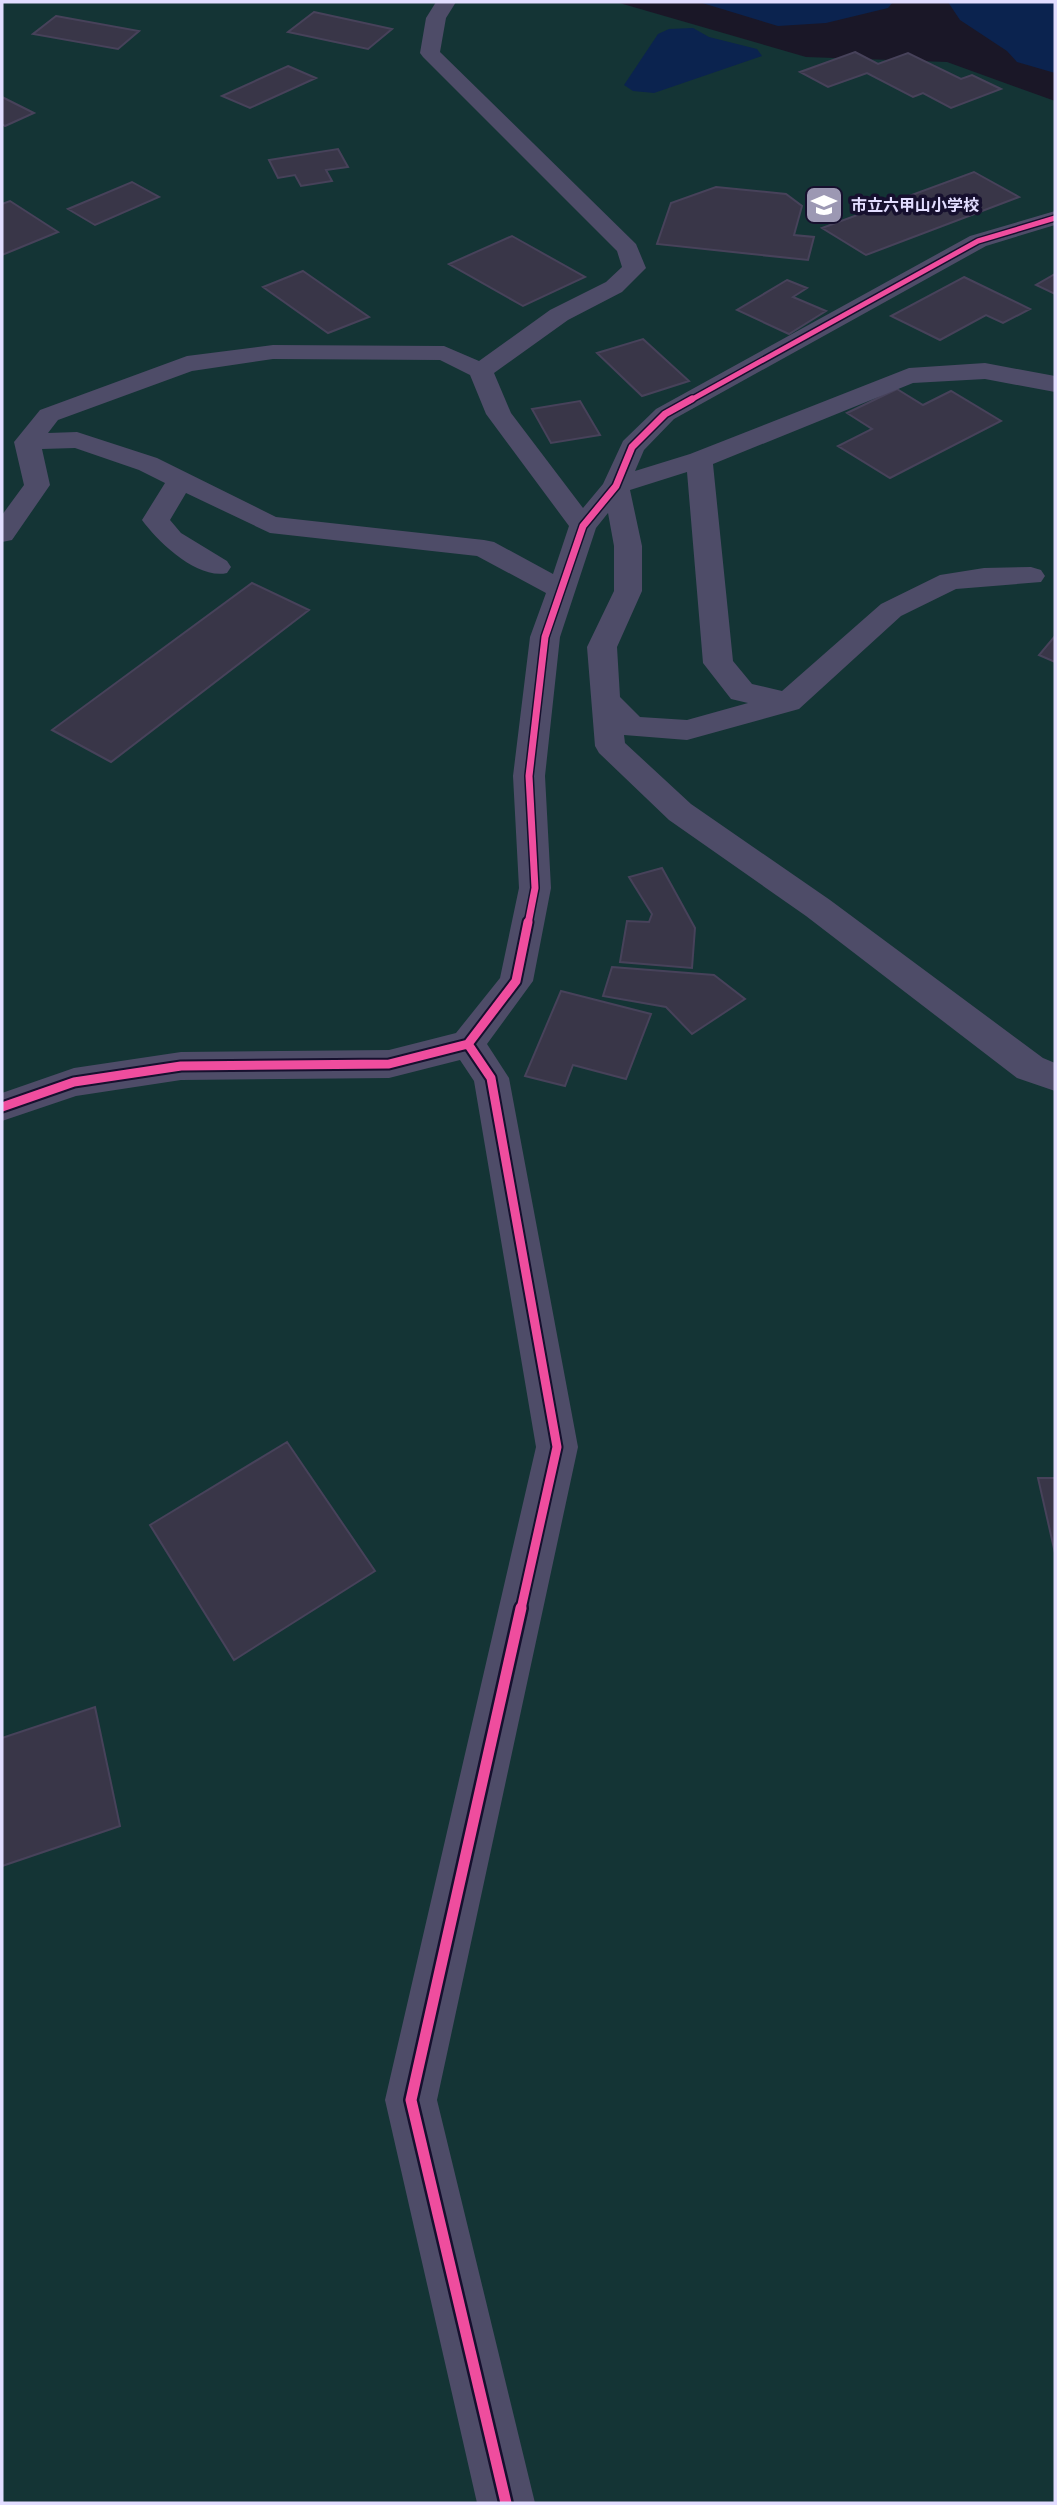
<svg xmlns="http://www.w3.org/2000/svg" width="1057" height="2505" font-family="Mulish,'Noto Sans JP',sans-serif">
<rect width="100%" height="100%" fill="#1a1727"/>
<path fill="#143435" d="M 2,2 L 616,2 L 806,57 L 947,62 L 1055,101 L 1055,2503 L 2,2503 Z"/>
<path fill="#0b234f" d="M 699,2 L 893,2 L 888,8 L 826,23 L 778,26 Z
M 948,2 L 1055,2 L 1055,73 L 1017,62 L 1007,51 L 960,20 Z
M 693,28 L 709,37 L 757,49 L 762,56 L 654,93 L 633,91 L 624,85 L 658,34 L 669,29 Z"/>
<path fill="#393648" stroke="#47425a" stroke-width="2" d="M 314,12 L 392,29 L 368,49 L 288,32 Z
M 56,16 L 139,31 L 118,49 L 33,34 Z
M 855,52 L 878,64 L 908,53 L 961,79 L 972,75 L 1001,89 L 951,108 L 923,93 L 913,97 L 867,73 L 828,87 L 800,72 Z
M 288,66 L 316,78 L 250,108 L 222,96 Z
M 2,97 L 34,113 L 5,126 L 2,124 Z
M 338,149 L 348,167 L 326,170 L 332,181 L 301,186 L 295,175 L 278,178 L 269,160 Z
M 974,172 L 1019,197 L 866,255 L 822,228 Z
M 132,182 L 159,197 L 95,225 L 68,209 Z
M 716,187 L 786,194 L 802,206 L 794,235 L 814,237 L 808,260 L 657,244 L 671,203 Z
M 10,201 L 58,232 L 2,255 L 2,204 Z
M 512,236 L 585,277 L 523,306 L 449,264 Z
M 303,271 L 369,317 L 328,333 L 263,287 Z
M 1055,274 L 1055,294 L 1036,285 Z
M 964,277 L 1030,309 L 1003,323 L 986,315 L 940,340 L 891,316 Z
M 787,280 L 807,288 L 793,297 L 826,311 L 789,334 L 737,310 Z
M 643,339 L 689,381 L 642,396 L 597,353 Z
M 897,389 L 923,405 L 951,391 L 1001,421 L 890,478 L 838,446 L 872,429 L 847,413 Z
M 580,401 L 600,435 L 551,443 L 532,409 Z
M 252,583 L 309,610 L 111,762 L 52,730 Z
M 1055,636 L 1055,662 L 1039,655 Z
M 662,868 L 695,928 L 692,968 L 620,962 L 627,921 L 649,922 L 652,914 L 629,877 Z
M 612,967 L 714,975 L 745,999 L 692,1034 L 666,1007 L 603,996 Z
M 561,991 L 651,1014 L 626,1079 L 573,1065 L 565,1086 L 525,1076 Z
M 287,1442 L 375,1571 L 234,1660 L 150,1525 Z
M 1038,1478 L 1055,1478 L 1055,1553 Z
M 95,1707 L 120,1826 L 2,1866 L 2,1738 Z"/>
<g fill="none" stroke-linecap="round" stroke-linejoin="round">
<path fill="#4e4c68" fill-rule="evenodd" d="M 436,2 L 456,2 L 446,18 L 440,52 L 636,244 L 646,268 L 622,292 L 568,320 L 494,373 L 511,413 L 583,508 L 603,484 L 623,441 L 656,409 L 970,236 L 1055,211 L 1055,225 L 986,246 L 674,419 L 644,450 L 635,471 L 690,454 L 909,368 L 985,363 L 1055,376 L 1055,392 L 985,379 L 913,383 L 713,464 L 733,661 L 752,684 L 782,691 L 881,604 L 940,575 L 984,568 L 1031,567 L 1041,570 L 1045,576 L 1041,582 L 956,589 L 901,616 L 799,709 L 687,740 L 624,735 L 625,743 L 691,804 L 830,900 L 1043,1058 L 1055,1063 L 1055,1091 L 1017,1078 L 806,916 L 669,820 L 599,753 L 595,746 L 587,647 L 614,591 L 614,546 L 608,513 L 596,528 L 560,637 L 545,776 L 551,888 L 533,981 L 487,1044 L 509,1078 L 578,1447 L 437,2100 L 535,2503 L 477,2503 L 385,2100 L 536,1447 L 474,1081 L 460,1060 L 389,1078 L 181,1080 L 76,1096 L 2,1121 L 2,1093 L 74,1068 L 181,1052 L 389,1050 L 456,1033 L 500,978 L 519,888 L 513,776 L 530,637 L 546,593 L 477,556 L 270,533 L 186,493 L 170,520 L 181,533 L 227,561 L 231,567 L 227,573 C 198,580 158,542 142,520 L 165,483 L 139,470 L 75,448 L 42,449 L 50,485 L 12,540 L 2,542 L 2,515 L 24,485 L 14,442 L 40,410 L 187,356 L 273,345 L 444,346 L 479,361 L 550,310 L 606,282 L 622,267 L 617,251 L 423,57 L 420,53 L 426,18 ZM 273,359 L 440,360 L 470,375 L 486,414 L 569,526 L 553,574 L 494,542 L 484,540 L 276,517 L 157,458 L 77,432 L 48,433 L 58,420 L 192,371 ZM 687,472 L 703,663 L 731,699 L 748,703 L 687,720 L 640,717 L 620,697 L 617,647 L 642,591 L 642,546 L 630,490 Z"/>
<defs>
<path id="cycleway-far3" d="M 689,401 L 978,241 L 1055,218"/>
<path id="cycleway-far2" d="M 528,924 L 535,888 L 529,776 L 545,637 L 583,526 L 616,486 L 632,447 L 665,414 L 692,399"/>
<path id="cycleway-far1" d="M 468,1044 L 491,1078 L 557,1447 L 521,1609
M 2,1107 L 74,1082 L 181,1066 L 389,1064 L 468,1044 L 516,981 L 528,922"/>
<path id="cycleway" d="M 506,2503 L 411,2100 L 521,1608"/>
</defs>
<use href="#cycleway-far3" stroke="#16102e" stroke-width="8"/>
<use href="#cycleway-far2" stroke="#16102e" stroke-width="10"/>
<use href="#cycleway-far1" stroke="#16102e" stroke-width="13"/>
<use href="#cycleway" stroke="#16102e" stroke-width="16"/>
<use href="#cycleway-far3" stroke="#ef4d9e" stroke-width="5"/>
<use href="#cycleway-far2" stroke="#ef4d9e" stroke-width="7"/>
<use href="#cycleway-far1" stroke="#ef4d9e" stroke-width="9"/>
<use href="#cycleway" stroke="#ef4d9e" stroke-width="11"/>
</g>
<defs>
<symbol id="school-square" viewBox="-11 -11 22 22"><rect x="-9" y="-9" width="18" height="18" rx="4" fill="#9c98b3" stroke="#16102e"/><path d="M0-5L7-2L0 1L-7-2ZM-4 1L0 2.5L4 1V4Q0 6-4 4Z" fill="#fff"/></symbol>
</defs>
<g fill-rule="evenodd">
<use href="#school-square" x="802" y="183" width="44" height="44"/>
</g>
<g text-anchor="middle" stroke-width="7" stroke-linejoin="round" paint-order="stroke">
<g font-size="16" font-weight="bold" fill="#e2ddff" stroke="#16102e" text-anchor="start">
<text x="851" y="211">市立六甲山小学校</text>
</g>
</g>
<rect width="1057" height="2505" fill="none" stroke="#e2ddff" stroke-width="7"/>
</svg>
